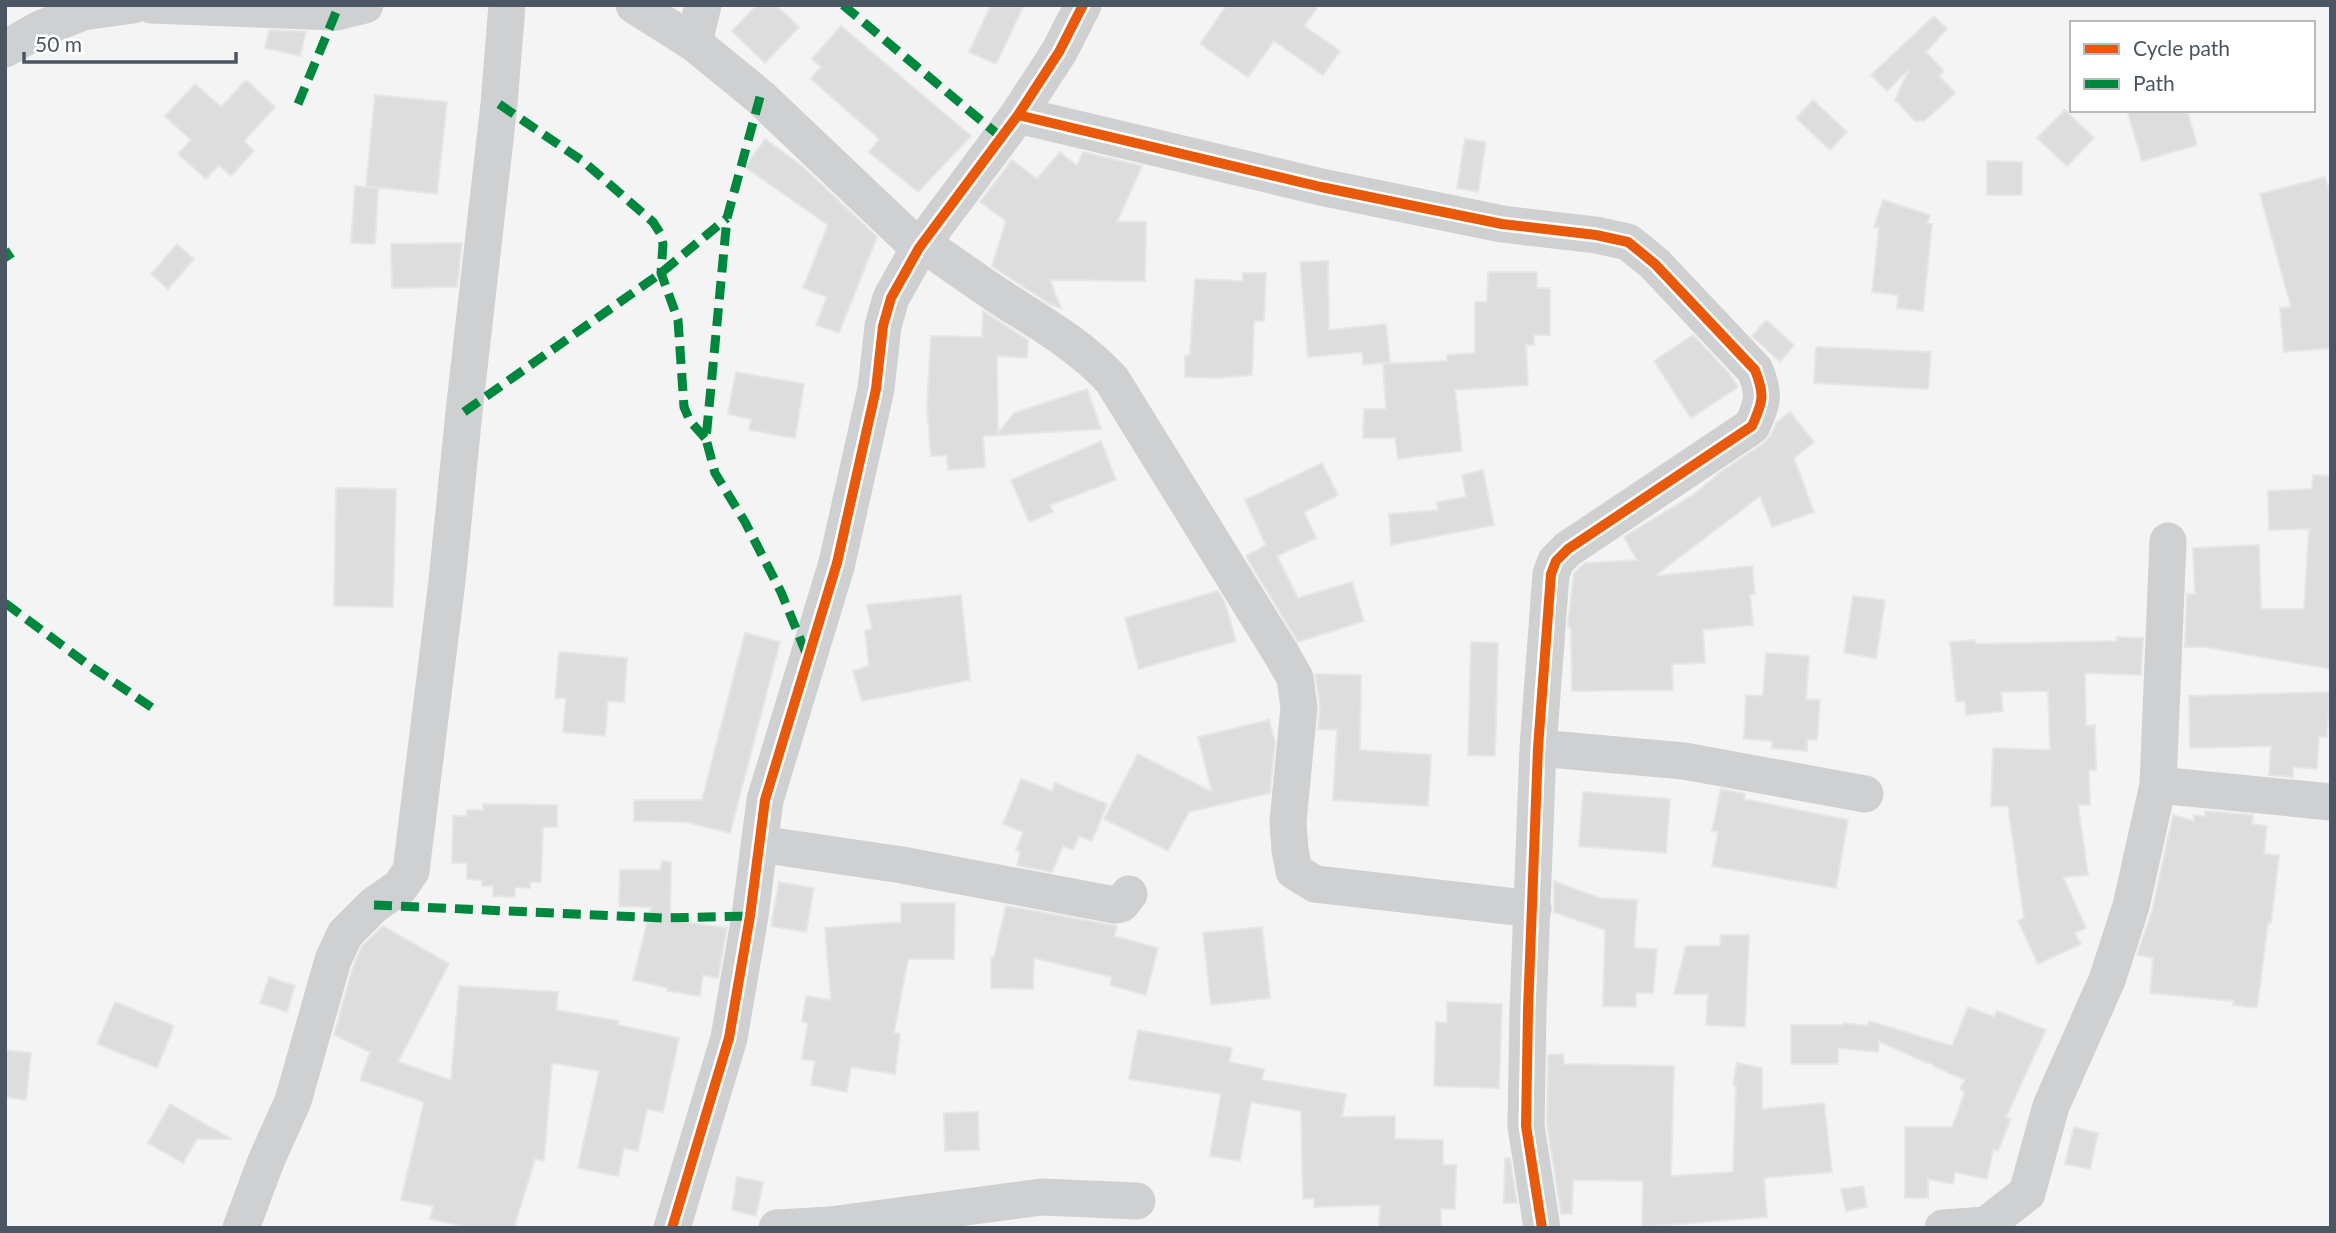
<svg xmlns="http://www.w3.org/2000/svg" width="2336" height="1233" font-family="Lato,sans-serif">
<rect width="100%" height="100%" fill="#f4f4f4"/>
<path fill="#ddddde" stroke="#e5e6e7" stroke-width="2" d="M 757,5 L 776,5 L 799,27 L 765,63 L 732,31 Z
M 991,5 L 1024,5 L 996,64 L 969,52 Z
M 1227,5 L 1319,5 L 1304,26 L 1340,51 L 1323,75 L 1274,41 L 1248,77 L 1200,44 Z
M 1934,16 L 1947,29 L 1926,52 L 1944,71 L 1939,76 L 1955,93 L 1924,121 L 1915,121 L 1895,100 L 1909,69 L 1887,91 L 1871,75 Z
M 841,26 L 971,136 L 918,192 L 869,152 L 879,139 L 811,79 L 821,67 L 812,59 Z
M 269,30 L 306,32 L 300,56 L 265,48 Z
M 246,80 L 275,107 L 244,141 L 254,151 L 231,176 L 219,165 L 206,179 L 178,154 L 191,140 L 165,116 L 195,84 L 221,107 Z
M 375,95 L 447,102 L 437,194 L 366,186 Z
M 1813,100 L 1847,132 L 1830,150 L 1796,118 Z
M 2065,110 L 2094,138 L 2067,166 L 2037,138 Z
M 2127,110 L 2187,110 L 2197,145 L 2142,161 Z
M 765,139 L 802,166 L 877,237 L 839,333 L 816,325 L 827,297 L 803,288 L 828,225 L 745,167 Z
M 1465,139 L 1486,142 L 1478,192 L 1457,188 Z
M 1060,152 L 1077,166 L 1083,152 L 1142,166 L 1117,222 L 1146,222 L 1145,281 L 1050,280 L 1061,308 L 1050,304 L 992,266 L 1006,221 L 980,202 L 1012,160 L 1037,179 Z
M 1987,161 L 2022,162 L 2022,195 L 1987,195 Z
M 2325,177 L 2331,196 L 2331,348 L 2284,352 L 2280,308 L 2291,307 L 2260,194 Z
M 355,186 L 378,188 L 375,244 L 351,243 Z
M 1883,200 L 1930,215 L 1927,224 L 1932,224 L 1923,311 L 1897,308 L 1898,295 L 1872,292 L 1879,228 L 1874,227 Z
M 462,243 L 457,287 L 392,288 L 391,244 Z
M 177,244 L 194,259 L 168,289 L 151,274 Z
M 1328,261 L 1329,330 L 1386,324 L 1390,362 L 1363,365 L 1362,352 L 1308,357 L 1300,262 Z
M 1488,272 L 1537,272 L 1537,288 L 1550,288 L 1550,335 L 1534,335 L 1534,345 L 1526,345 L 1528,385 L 1455,390 L 1462,451 L 1398,459 L 1395,438 L 1363,438 L 1364,409 L 1386,409 L 1383,364 L 1447,361 L 1447,355 L 1475,353 L 1475,302 L 1487,302 Z
M 1243,273 L 1266,273 L 1264,321 L 1254,321 L 1252,375 L 1219,378 L 1185,377 L 1185,356 L 1190,354 L 1195,279 L 1243,281 Z
M 983,311 L 1028,340 L 1027,358 L 997,356 L 998,433 L 1014,413 L 1087,389 L 1101,429 L 983,436 L 985,467 L 948,470 L 947,455 L 931,456 L 927,406 L 931,336 L 982,337 Z
M 1766,320 L 1794,345 L 1780,362 L 1752,336 Z
M 1693,335 L 1729,373 L 1738,387 L 1691,418 L 1654,361 Z
M 1816,347 L 1931,352 L 1928,389 L 1814,383 Z
M 736,372 L 804,384 L 795,438 L 749,430 L 751,419 L 728,414 Z
M 1790,412 L 1814,442 L 1794,458 L 1814,512 L 1772,527 L 1760,496 L 1655,576 L 1752,566 L 1755,594 L 1750,594 L 1753,625 L 1703,630 L 1705,663 L 1672,664 L 1673,690 L 1572,691 L 1571,628 L 1569,628 L 1568,623 L 1574,573 L 1585,563 L 1637,560 L 1624,537 L 1693,495 L 1722,471 L 1764,443 L 1771,435 L 1777,422 Z
M 1101,441 L 1116,480 L 1050,505 L 1053,512 L 1029,522 L 1011,480 Z
M 1322,463 L 1338,495 L 1304,512 L 1316,538 L 1277,556 L 1298,598 L 1352,582 L 1364,621 L 1298,642 L 1247,558 L 1247,555 L 1266,545 L 1245,500 Z
M 1483,470 L 1494,525 L 1391,545 L 1389,514 L 1438,510 L 1437,502 L 1466,497 L 1462,475 Z
M 2313,475 L 2331,476 L 2331,669 L 2204,647 L 2185,647 L 2187,594 L 2195,594 L 2193,548 L 2259,545 L 2261,609 L 2304,609 L 2309,529 L 2269,530 L 2268,491 L 2312,489 Z
M 336,488 L 396,489 L 393,607 L 334,606 Z
M 1218,591 L 1225,603 L 1236,641 L 1139,669 L 1125,618 Z
M 961,595 L 970,680 L 862,701 L 853,671 L 869,666 L 865,631 L 872,629 L 867,605 Z
M 1853,596 L 1885,600 L 1876,658 L 1844,653 Z
M 745,633 L 780,642 L 730,833 L 687,822 L 634,821 L 634,800 L 702,800 Z
M 2117,637 L 2143,638 L 2141,675 L 2085,673 L 2086,726 L 2095,725 L 2096,770 L 2089,770 L 2090,805 L 2078,805 L 2088,875 L 2063,877 L 2086,928 L 2075,933 L 2081,944 L 2038,964 L 2018,921 L 2024,918 L 2008,806 L 1991,806 L 1993,748 L 2050,750 L 2048,691 L 2001,692 L 2003,711 L 1966,715 L 1965,701 L 1956,702 L 1950,642 L 1975,640 L 1976,644 L 2117,641 Z
M 1471,642 L 1498,643 L 1495,756 L 1468,755 Z
M 559,652 L 627,658 L 624,702 L 608,701 L 605,736 L 563,732 L 566,698 L 555,698 Z
M 1766,653 L 1809,656 L 1806,699 L 1820,700 L 1817,740 L 1807,739 L 1807,751 L 1772,748 L 1772,741 L 1744,739 L 1746,695 L 1763,696 Z
M 1315,674 L 1361,675 L 1360,750 L 1431,755 L 1428,806 L 1333,800 L 1337,730 L 1318,729 L 1320,704 Z
M 2330,692 L 2327,737 L 2319,737 L 2317,769 L 2293,767 L 2293,777 L 2269,775 L 2271,746 L 2190,748 L 2189,696 Z
M 1269,720 L 1275,742 L 1270,793 L 1189,812 L 1168,851 L 1104,819 L 1138,754 L 1212,792 L 1198,737 Z
M 1021,779 L 1052,791 L 1055,783 L 1107,804 L 1092,841 L 1079,836 L 1073,850 L 1063,846 L 1052,872 L 1017,865 L 1020,852 L 1016,850 L 1023,832 L 1003,824 Z
M 1721,789 L 1745,794 L 1744,799 L 1848,820 L 1836,888 L 1712,866 L 1718,832 L 1712,831 Z
M 1583,792 L 1670,799 L 1666,853 L 1579,846 Z
M 483,804 L 557,805 L 557,827 L 543,827 L 541,882 L 530,882 L 530,888 L 515,887 L 515,897 L 493,896 L 493,886 L 482,886 L 482,880 L 467,879 L 467,863 L 452,863 L 453,816 L 467,816 L 467,810 L 483,810 Z
M 2205,811 L 2253,815 L 2252,824 L 2267,826 L 2264,854 L 2279,855 L 2271,923 L 2268,923 L 2257,1008 L 2233,1005 L 2234,1001 L 2150,993 L 2153,958 L 2137,955 L 2152,911 L 2173,815 L 2194,821 L 2194,815 L 2205,816 Z
M 662,861 L 671,862 L 670,920 L 727,928 L 718,978 L 703,975 L 700,996 L 667,991 L 668,988 L 633,980 L 651,907 L 619,906 L 620,870 L 660,870 Z
M 1554,881 L 1599,898 L 1637,900 L 1634,948 L 1657,949 L 1653,993 L 1636,993 L 1636,1007 L 1603,1006 L 1605,930 L 1554,912 Z
M 779,882 L 814,888 L 806,932 L 771,926 Z
M 901,903 L 955,903 L 954,959 L 908,959 L 894,1033 L 900,1034 L 895,1074 L 851,1067 L 847,1092 L 811,1085 L 815,1061 L 802,1059 L 808,1023 L 802,1022 L 806,996 L 831,1000 L 825,928 L 901,922 Z
M 1006,906 L 1117,926 L 1114,936 L 1158,948 L 1146,995 L 1110,985 L 1112,977 L 1034,958 L 1033,989 L 991,988 L 991,957 L 994,957 Z
M 383,926 L 449,964 L 398,1062 L 451,1080 L 459,986 L 558,992 L 556,1010 L 619,1021 L 618,1025 L 679,1038 L 663,1112 L 647,1109 L 638,1151 L 624,1148 L 618,1176 L 578,1168 L 599,1071 L 552,1063 L 544,1161 L 535,1159 L 514,1228 L 470,1228 L 430,1219 L 433,1206 L 401,1200 L 424,1102 L 360,1080 L 370,1052 L 334,1035 L 353,967 L 362,946 Z
M 1262,927 L 1270,998 L 1211,1005 L 1203,933 Z
M 1721,935 L 1749,935 L 1745,1027 L 1706,1025 L 1708,994 L 1674,994 L 1686,946 L 1720,946 Z
M 269,977 L 295,986 L 287,1012 L 260,1003 Z
M 115,1002 L 174,1026 L 157,1068 L 97,1044 Z
M 1447,1002 L 1502,1004 L 1499,1088 L 1434,1086 L 1436,1022 L 1447,1023 Z
M 1968,1007 L 1994,1017 L 1997,1011 L 2046,1030 L 2006,1117 L 2011,1119 L 1998,1151 L 1993,1149 L 1987,1179 L 1955,1172 L 1953,1184 L 1928,1179 L 1928,1198 L 1905,1198 L 1905,1127 L 1952,1127 L 1965,1092 L 1960,1089 L 1965,1080 L 1933,1066 L 1933,1063 L 1927,1063 L 1879,1041 L 1878,1052 L 1838,1048 L 1838,1064 L 1791,1064 L 1791,1025 L 1844,1025 L 1844,1023 L 1867,1026 L 1869,1021 L 1952,1046 Z
M 1138,1030 L 1232,1048 L 1229,1062 L 1264,1069 L 1262,1080 L 1346,1094 L 1342,1117 L 1395,1116 L 1395,1139 L 1443,1140 L 1443,1165 L 1456,1165 L 1455,1209 L 1441,1209 L 1441,1228 L 1379,1228 L 1380,1205 L 1314,1207 L 1314,1198 L 1303,1199 L 1301,1111 L 1251,1102 L 1240,1161 L 1210,1156 L 1221,1094 L 1129,1079 Z
M 5,1050 L 31,1053 L 26,1100 L 5,1097 Z
M 1563,1054 L 1564,1064 L 1674,1066 L 1671,1176 L 1733,1172 L 1736,1085 L 1733,1085 L 1737,1063 L 1762,1068 L 1762,1109 L 1824,1103 L 1832,1172 L 1764,1178 L 1767,1217 L 1642,1227 L 1643,1181 L 1573,1180 L 1572,1214 L 1561,1214 L 1547,1125 L 1548,1055 Z
M 170,1104 L 231,1139 L 197,1139 L 183,1163 L 148,1143 Z
M 978,1112 L 979,1150 L 945,1151 L 944,1113 Z
M 2074,1127 L 2098,1133 L 2090,1169 L 2065,1164 Z
M 1505,1158 L 1510,1158 L 1517,1203 L 1504,1203 Z
M 737,1177 L 763,1182 L 756,1216 L 732,1210 Z
M 1863,1186 L 1867,1207 L 1846,1211 L 1841,1189 Z"/>
<g fill="none" stroke-linecap="round" stroke-linejoin="round">
<path stroke="#ced0d2" stroke-width="37" d="M 151,5 L 336,12 L 365,5
M 634,5 L 694,43 L 760,97 L 919,248
M 694,43 L 703,5
M 5,49 L 40,29 L 83,12 L 133,5
M 1018,115 L 1321,187 L 1502,224 L 1596,235 L 1628,242 L 1655,264 L 1755,370 C 1765,395 1763,402 1752,426 L 1568,549 L 1556,561 L 1551,574 L 1538,748 L 1528,1010 L 1526,1126 L 1542,1228
M 922,243 C 949,262 976,281 1003,299 C 1042,324 1081,346 1112,380 L 1282,655 L 1295,678 L 1299,707 L 1288,822 L 1290,850 L 1294,871 L 1315,884 L 1533,909
M 1538,748 L 1684,761 L 1865,794
M 2158,785 L 2331,802
M 760,844 L 902,865 L 1115,905 L 1121,904 L 1129,894
M 241,1228 L 266,1161 L 293,1101 L 333,960 L 345,934 L 374,905 L 400,887 L 411,871 L 447,581 L 464,412 L 499,104 L 507,5
M 672,1228 L 729,1038 L 750,916 L 765,800 L 837,563 L 876,389 L 883,326 L 891,298 L 919,248 L 1018,115 L 1059,52 L 1083,5
M 777,1228 L 830,1225 L 1042,1197 L 1137,1201
M 1943,1228 L 1986,1225 L 2027,1193 L 2051,1106 L 2107,980 L 2131,906 L 2158,785 L 2168,541"/>
<path stroke="#00873e" stroke-width="9" stroke-dasharray="18 9" stroke-linecap="butt" d="M 843,5 L 1002,138
M 760,97 L 727,218 L 706,439 L 715,473 L 745,522 L 781,592 L 808,658
M 298,104 L 339,5
M 499,104 L 584,162 L 653,222 L 660,233 L 663,244 L 661,273 L 678,320 L 684,407 L 690,421 L 706,439
M 5,250 L 11,259
M 464,412 L 661,273 L 727,218
M 5,603 L 87,664 L 154,709
M 374,905 L 664,918 L 750,916"/>
<defs>
<path id="cycleway" d="M 1018,115 L 1321,187 L 1502,224 L 1596,235 L 1628,242 L 1655,264 L 1755,370 C 1765,395 1763,402 1752,426 L 1568,549 L 1556,561 L 1551,574 L 1538,748 L 1528,1010 L 1526,1126 L 1542,1228
M 672,1228 L 729,1038 L 750,916 L 765,800 L 837,563 L 876,389 L 883,326 L 891,298 L 919,248 L 1018,115 L 1059,52 L 1083,5"/>
</defs>
<use href="#cycleway" stroke="#fff" stroke-width="15"/>
<use href="#cycleway" stroke="#e8590c" stroke-width="10"/>
</g>
<rect width="2336" height="1233" fill="none" stroke="#4a5661" stroke-width="14"/>
<rect x="2070" y="21" width="245" height="91" fill="#ffffff" stroke="#b7bbc0" stroke-width="2"/>
<rect x="2084" y="44" width="35" height="10" fill="#e8590c" stroke="#b7bbc0" stroke-width="2"/>
<text x="2133" y="56" font-size="21" fill="#4a5661">Cycle path</text>
<rect x="2084" y="79" width="35" height="10" fill="#00873e" stroke="#b7bbc0" stroke-width="2"/>
<text x="2133" y="91" font-size="21" fill="#4a5661">Path</text>
<path d="M24 52v10h212v-10" fill="none" stroke="#4a5661" stroke-width="3.5"/>
<text x="35" y="52" font-size="21" fill="#4a5661" stroke="#ffffff" stroke-width="5" paint-order="stroke">50 m</text>
</svg>
